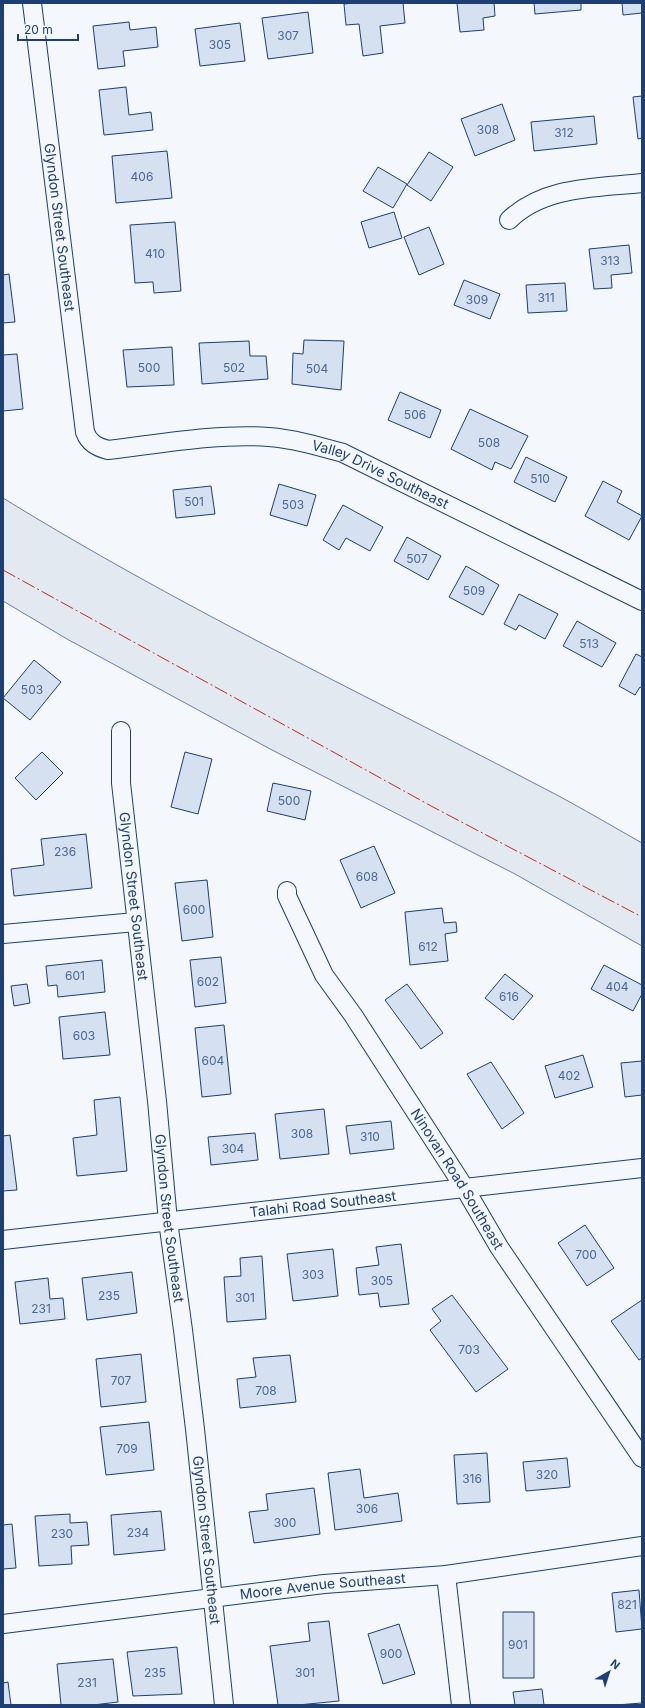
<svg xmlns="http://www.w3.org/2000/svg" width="645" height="1708" font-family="Inter,sans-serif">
<rect width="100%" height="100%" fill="#f4f7fb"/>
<path fill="#e3e9f0" stroke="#687fa3" d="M 3,498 C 173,603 353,689 530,781 C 568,800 605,822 642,843 L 642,946 L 515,874 L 272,750 L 67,639 L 3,601 Z"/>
<path fill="#d5e0f0" stroke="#1d3f73" d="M 353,3 L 403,3 L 405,23 L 380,26 L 383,53 L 363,56 L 359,24 L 346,25 L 344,4 Z
M 457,3 L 494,3 L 495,16 L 483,18 L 484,30 L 460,32 Z
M 534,3 L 581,3 L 581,10 L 535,14 Z
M 622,3 L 642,3 L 642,13 L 623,15 Z
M 308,12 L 313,53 L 268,59 L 262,18 Z
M 129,22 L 130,30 L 156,27 L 158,47 L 123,51 L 125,66 L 98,69 L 93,26 Z
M 240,23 L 245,61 L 200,66 L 195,29 Z
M 126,87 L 129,115 L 151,112 L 153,130 L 104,135 L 99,90 Z
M 642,96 L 642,138 L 638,139 L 633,97 Z
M 502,104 L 515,140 L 475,156 L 461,119 Z
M 594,116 L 597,144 L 534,151 L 531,122 Z
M 167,151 L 172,198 L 116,203 L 112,156 Z
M 429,152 L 453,167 L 431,201 L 407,185 Z
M 378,167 L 407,184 L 393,208 L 363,191 Z
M 394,212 L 402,238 L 369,248 L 361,222 Z
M 175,222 L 181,291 L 154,293 L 153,282 L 135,283 L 130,225 Z
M 429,227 L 444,264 L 419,275 L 404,237 Z
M 629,245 L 632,273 L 611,275 L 612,288 L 594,289 L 589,249 Z
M 9,274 L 15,322 L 3,323 L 3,275 Z
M 464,280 L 500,294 L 490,319 L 454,305 Z
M 565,283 L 567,311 L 528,313 L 526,285 Z
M 304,340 L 344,341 L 341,390 L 292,384 L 293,353 L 303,354 Z
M 249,341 L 250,356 L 266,356 L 268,379 L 202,384 L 199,343 Z
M 172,347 L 174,385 L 127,387 L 123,350 Z
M 17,354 L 23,409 L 3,411 L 3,355 Z
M 400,392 L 441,410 L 430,438 L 388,420 Z
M 470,409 L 528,436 L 511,469 L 495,462 L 492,470 L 451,449 Z
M 526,457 L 567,477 L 555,502 L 514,482 Z
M 603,481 L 622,491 L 617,502 L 642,516 L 629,540 L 585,516 Z
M 279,484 L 316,495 L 307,526 L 270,515 Z
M 211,486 L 215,514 L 176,518 L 173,490 Z
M 343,505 L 383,527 L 370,551 L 346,538 L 339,550 L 323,540 Z
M 407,537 L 441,556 L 428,580 L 394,561 Z
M 466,566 L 499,585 L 483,615 L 449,597 Z
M 519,594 L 558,614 L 545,639 L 519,625 L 516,630 L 504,624 Z
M 577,621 L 616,643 L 602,667 L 563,646 Z
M 636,654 L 642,657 L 642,688 L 640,687 L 635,695 L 619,686 Z
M 34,660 L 61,682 L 30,720 L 3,698 Z
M 42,752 L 63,773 L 36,800 L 15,778 Z
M 185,752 L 212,759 L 198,814 L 171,807 Z
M 273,783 L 311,791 L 305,820 L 267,811 Z
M 86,834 L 92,888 L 14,896 L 11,869 L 44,865 L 41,839 Z
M 374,846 L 395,893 L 361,908 L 340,860 Z
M 207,880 L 213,937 L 182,941 L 175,883 Z
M 442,908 L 444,923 L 456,922 L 457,932 L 445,934 L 448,961 L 410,965 L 405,912 Z
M 221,957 L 226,1003 L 195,1007 L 190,960 Z
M 102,960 L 105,992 L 58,997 L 57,985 L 48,986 L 46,966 Z
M 604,965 L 642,985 L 642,994 L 633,1011 L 591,989 Z
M 505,974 L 533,996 L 513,1020 L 485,998 Z
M 27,984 L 30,1003 L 14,1006 L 11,986 Z
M 407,984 L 443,1033 L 421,1049 L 385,1000 Z
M 105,1012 L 110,1055 L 63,1059 L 59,1017 Z
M 224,1025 L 231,1094 L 202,1097 L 195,1028 Z
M 583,1055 L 593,1087 L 555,1098 L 545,1066 Z
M 642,1061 L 642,1095 L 625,1097 L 621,1063 Z
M 491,1062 L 524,1113 L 502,1129 L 467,1074 Z
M 120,1097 L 127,1171 L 77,1176 L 73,1138 L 97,1135 L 94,1100 Z
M 324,1109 L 329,1154 L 280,1159 L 275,1114 Z
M 391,1121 L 394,1149 L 350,1154 L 346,1126 Z
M 255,1133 L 258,1160 L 211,1165 L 208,1137 Z
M 10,1135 L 17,1190 L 3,1191 L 3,1136 Z
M 585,1225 L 614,1268 L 587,1286 L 558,1243 Z
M 401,1244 L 409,1304 L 380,1307 L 378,1293 L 359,1295 L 356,1268 L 379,1265 L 376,1247 Z
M 333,1249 L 338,1296 L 293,1301 L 287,1254 Z
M 262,1256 L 266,1319 L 227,1322 L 224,1277 L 241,1276 L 240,1258 Z
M 132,1272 L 137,1313 L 87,1320 L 82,1278 Z
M 48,1278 L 50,1299 L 63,1298 L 65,1319 L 20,1324 L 15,1282 Z
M 452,1295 L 508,1369 L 476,1392 L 430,1330 L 441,1321 L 432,1309 Z
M 642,1300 L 642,1358 L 639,1360 L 611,1321 Z
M 141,1354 L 146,1402 L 101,1407 L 96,1359 Z
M 290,1355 L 296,1402 L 240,1408 L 237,1379 L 256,1377 L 253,1358 Z
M 149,1422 L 154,1470 L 106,1475 L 100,1427 Z
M 487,1453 L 490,1502 L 457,1504 L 454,1455 Z
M 567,1458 L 570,1487 L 526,1491 L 523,1462 Z
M 360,1469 L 364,1498 L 398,1493 L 402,1521 L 335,1530 L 328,1473 Z
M 314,1488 L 320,1534 L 254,1543 L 249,1512 L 268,1510 L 266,1494 Z
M 161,1511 L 165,1550 L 114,1555 L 111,1515 Z
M 70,1514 L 70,1523 L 87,1522 L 89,1545 L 71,1546 L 72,1564 L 39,1566 L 35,1516 Z
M 12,1524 L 16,1568 L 3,1569 L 3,1525 Z
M 639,1590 L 642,1629 L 616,1632 L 612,1593 Z
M 503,1612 L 534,1612 L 534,1678 L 503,1678 Z
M 329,1621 L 339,1701 L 298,1705 L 278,1705 L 270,1646 L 310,1641 L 308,1623 Z
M 399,1624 L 415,1674 L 383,1684 L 368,1634 Z
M 177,1647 L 182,1694 L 133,1696 L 127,1652 Z
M 113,1659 L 118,1702 L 93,1705 L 61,1705 L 57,1664 Z
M 8,1682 L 11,1705 L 3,1705 L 3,1683 Z
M 542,1689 L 544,1705 L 515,1705 L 513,1692 Z
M 642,1703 L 642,1705 L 616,1705 Z"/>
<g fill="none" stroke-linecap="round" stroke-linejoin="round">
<defs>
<g id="minor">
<path id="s1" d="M 32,3 L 85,432 C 89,443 97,447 108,450 C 159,444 218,433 269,437 C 294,439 318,446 343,453 L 642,601"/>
<path d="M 509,220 C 544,186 596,188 642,183"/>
<path id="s2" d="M 121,731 L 121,783 L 157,1101 L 168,1221 L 183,1330 L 195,1429 L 224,1705"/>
<path id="s3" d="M 287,891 L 287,896 L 324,975 L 353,1015 L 464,1187 L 499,1247 L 642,1458"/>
<path d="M 3,934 L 136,922"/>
<path id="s4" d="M 3,1240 L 642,1168"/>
<path d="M 446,1575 L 461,1705"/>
<path id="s5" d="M 3,1624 L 324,1584 L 446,1575 L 642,1546"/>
</g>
</defs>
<use href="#minor" stroke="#1d3f73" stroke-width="20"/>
<use href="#minor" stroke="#f4f7fb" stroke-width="18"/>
<path stroke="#c62828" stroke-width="1" stroke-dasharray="14 3 2 3" stroke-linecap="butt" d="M 3,570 L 433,807 L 642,917"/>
</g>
<g text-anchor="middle" stroke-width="3" stroke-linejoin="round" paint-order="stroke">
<g font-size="12" fill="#4b6792">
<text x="288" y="40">307</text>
<text x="220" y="49">305</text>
<text x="488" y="134">308</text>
<text x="564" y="137">312</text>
<text x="142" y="181">406</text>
<text x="155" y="258">410</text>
<text x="610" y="265">313</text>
<text x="546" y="302">311</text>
<text x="477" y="304">309</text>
<text x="149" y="372">500</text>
<text x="234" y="372">502</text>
<text x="317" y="373">504</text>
<text x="415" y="419">506</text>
<text x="489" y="447">508</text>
<text x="540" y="483">510</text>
<text x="194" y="506">501</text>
<text x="293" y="509">503</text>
<text x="417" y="563">507</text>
<text x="474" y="595">509</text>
<text x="589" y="648">513</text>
<text x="32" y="694">503</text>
<text x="289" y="805">500</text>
<text x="65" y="856">236</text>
<text x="367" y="881">608</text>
<text x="194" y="914">600</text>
<text x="428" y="951">612</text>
<text x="75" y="980">601</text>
<text x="208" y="986">602</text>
<text x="617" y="991">404</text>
<text x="509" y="1001">616</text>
<text x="84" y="1040">603</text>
<text x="213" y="1065">604</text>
<text x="569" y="1080">402</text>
<text x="302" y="1138">308</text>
<text x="370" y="1141">310</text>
<text x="233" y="1153">304</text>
<text x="586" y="1259">700</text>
<text x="313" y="1279">303</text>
<text x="382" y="1285">305</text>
<text x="109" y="1300">235</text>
<text x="245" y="1302">301</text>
<text x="41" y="1313">231</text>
<text x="469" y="1354">703</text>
<text x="121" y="1385">707</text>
<text x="266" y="1395">708</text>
<text x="127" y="1453">709</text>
<text x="547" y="1479">320</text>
<text x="472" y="1483">316</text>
<text x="367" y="1513">306</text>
<text x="285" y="1527">300</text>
<text x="138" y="1537">234</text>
<text x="62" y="1538">230</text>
<text x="627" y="1609">821</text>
<text x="518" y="1649">901</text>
<text x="391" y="1658">900</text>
<text x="155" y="1677">235</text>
<text x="305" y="1677">301</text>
<text x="87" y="1687">231</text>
</g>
<g font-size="14" fill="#1d3f73" stroke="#f4f7fb">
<text dy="5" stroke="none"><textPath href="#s1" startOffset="226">Glyndon Street Southeast</textPath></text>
<text dy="5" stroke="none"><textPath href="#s1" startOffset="743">Valley Drive Southeast</textPath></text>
<text dy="5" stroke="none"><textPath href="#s2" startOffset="166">Glyndon Street Southeast</textPath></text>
<text dy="5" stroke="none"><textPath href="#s3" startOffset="336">Ninovan Road Southeast</textPath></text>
<text dy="5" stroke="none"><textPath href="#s4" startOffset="322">Talahi Road Southeast</textPath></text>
<text dy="5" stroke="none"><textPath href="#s2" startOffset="490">Glyndon Street Southeast</textPath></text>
<text dy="5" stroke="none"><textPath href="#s2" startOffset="814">Glyndon Street Southeast</textPath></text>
<text dy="5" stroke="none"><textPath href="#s5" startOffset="322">Moore Avenue Southeast</textPath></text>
</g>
</g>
<rect width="645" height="1708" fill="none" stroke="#1d3f73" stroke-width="8"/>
<g transform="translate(609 1672) rotate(39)" stroke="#f4f7fb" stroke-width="3" paint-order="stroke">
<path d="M0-3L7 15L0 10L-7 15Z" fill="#1d3f73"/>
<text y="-6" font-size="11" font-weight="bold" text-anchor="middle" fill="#1d3f73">N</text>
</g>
<path d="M18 34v6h60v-6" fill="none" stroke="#1d3f73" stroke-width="2"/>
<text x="24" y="34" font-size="12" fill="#1d3f73" stroke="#f4f7fb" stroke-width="3" paint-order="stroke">20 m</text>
</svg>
